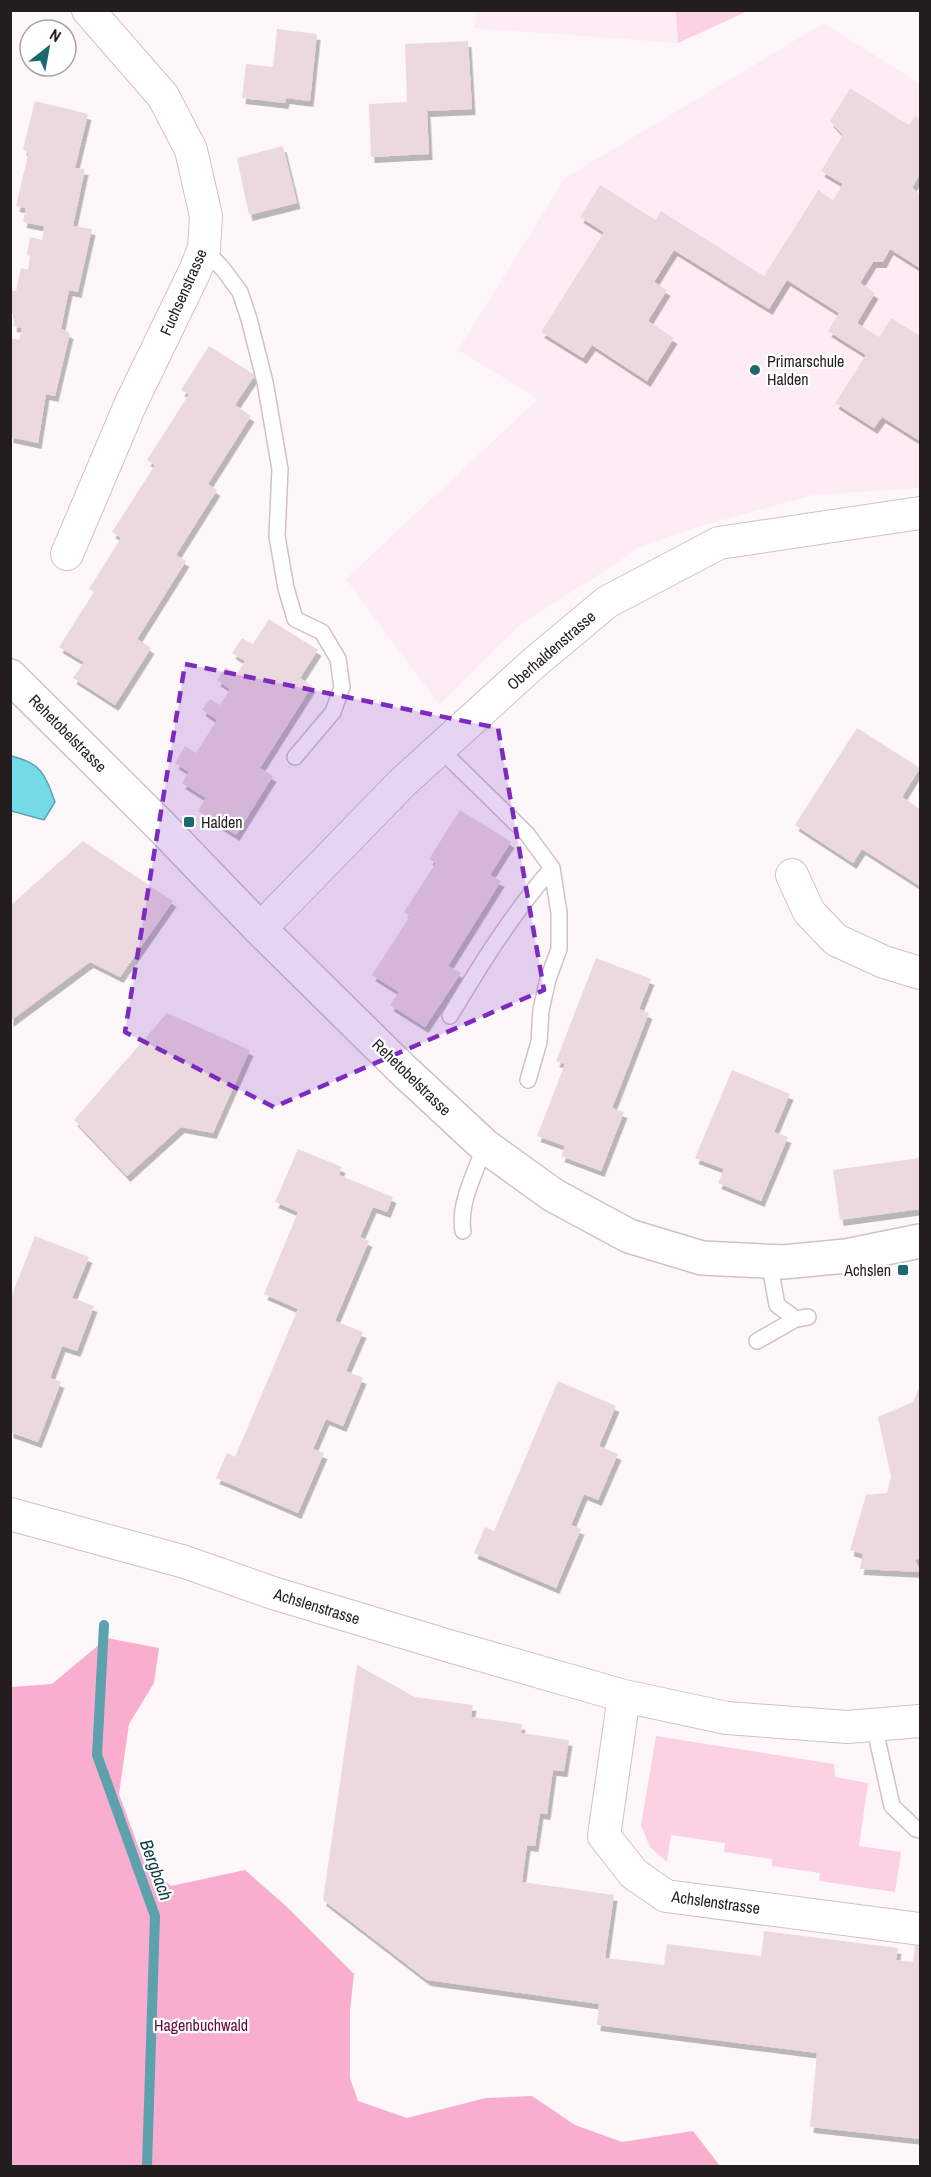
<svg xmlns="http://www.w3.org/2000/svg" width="931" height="2177" font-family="'Archivo Narrow',sans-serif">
<defs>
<filter id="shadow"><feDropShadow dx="3.5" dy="6" stdDeviation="0" flood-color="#0004"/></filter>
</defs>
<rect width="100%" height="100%" fill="#fef7fa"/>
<path fill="#fdecf3" d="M 477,11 L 676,11 L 678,43 L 474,28 Z
M 824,23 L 920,84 L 920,120 L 915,116 L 909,125 L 850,88 L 830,121 L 843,135 L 821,171 L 843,184 L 833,200 L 817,190 L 764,276 L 734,257 L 656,220 L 600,185 L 580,217 L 604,232 L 541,332 L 583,358 L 592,345 L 647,381 L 674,338 L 648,321 L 667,290 L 654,282 L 674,250 L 768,309 L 787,280 L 839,313 L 828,331 L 866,355 L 835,403 L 874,428 L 882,417 L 920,441 L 920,488 L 813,495 L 694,528 L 637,548 L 614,565 L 521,624 L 439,705 L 346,579 L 538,399 L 458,350 L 565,178 Z
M 890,249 L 920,268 L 920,336 L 891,318 L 879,337 L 857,323 L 875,293 L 860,283 L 873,262 L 883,262 Z"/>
<path fill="#fcd1e2" d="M 676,11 L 676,10 L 748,11 L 678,43 Z
M 656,1736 L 834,1764 L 835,1777 L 868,1783 L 859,1846 L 901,1852 L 895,1892 L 819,1881 L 820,1873 L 772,1866 L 772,1859 L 724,1852 L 725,1843 L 671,1835 L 667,1862 L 650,1847 L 641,1825 Z"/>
<path fill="#faaecf" d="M 107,1638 L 159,1648 L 154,1683 L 129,1724 L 119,1794 L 144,1862 L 171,1886 L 245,1870 L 286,1906 L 354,1974 L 350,2011 L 350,2078 L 358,2101 L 407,2118 L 486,2098 L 532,2096 L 575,2125 L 622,2142 L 693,2131 L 720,2166 L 11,2166 L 11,1687 L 52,1684 Z"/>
<path fill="#74dae8" stroke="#5ca1ac" stroke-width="1.5" d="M 11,756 C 42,763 45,775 55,802 L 44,820 L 11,811 Z"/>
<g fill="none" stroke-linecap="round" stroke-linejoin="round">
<path stroke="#5ca1ac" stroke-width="10" d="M 104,1625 L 97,1755 L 155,1916 L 147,2166"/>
</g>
<path fill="#ecd9e0" filter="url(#shadow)" d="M 277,29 L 317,34 L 310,101 L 286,98 L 285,103 L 242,98 L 246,64 L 273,67 Z
M 468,41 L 472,109 L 427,111 L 429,154 L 371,157 L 369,104 L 407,102 L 405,44 Z
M 850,88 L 909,125 L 915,116 L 920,120 L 920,174 L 912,188 L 920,194 L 919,213 L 920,214 L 920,268 L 890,249 L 883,262 L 873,262 L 860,283 L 875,293 L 857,323 L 879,337 L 891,318 L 920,336 L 920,441 L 882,417 L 874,428 L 835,403 L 866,355 L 828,331 L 839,313 L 787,280 L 769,309 L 674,250 L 654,282 L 667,290 L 648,321 L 674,338 L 647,381 L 592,345 L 583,358 L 541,332 L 604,232 L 580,217 L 600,185 L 656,220 L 661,211 L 764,276 L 818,190 L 833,200 L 843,184 L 821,171 L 843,135 L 830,121 Z
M 35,101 L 88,114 L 75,168 L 85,169 L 73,226 L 92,229 L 78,292 L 69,290 L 61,329 L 70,333 L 55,396 L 46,394 L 38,443 L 10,437 L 10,338 L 19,340 L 22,328 L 13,326 L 15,315 L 10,313 L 10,290 L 16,291 L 21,268 L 28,270 L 30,256 L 27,255 L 30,237 L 42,240 L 44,226 L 23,222 L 26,208 L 16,206 L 29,151 L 23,150 Z
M 283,146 L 297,203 L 249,215 L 237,158 Z
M 209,346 L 255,375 L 235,405 L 251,416 L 208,484 L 217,490 L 176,555 L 186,561 L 137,639 L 151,648 L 115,705 L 73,678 L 84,662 L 59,647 L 94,592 L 89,589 L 121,538 L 112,532 L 155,465 L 147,460 L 189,394 L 181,390 Z
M 269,619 L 318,650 L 300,678 L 312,686 L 260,768 L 273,776 L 236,835 L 198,811 L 206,798 L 182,783 L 189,772 L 175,763 L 185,746 L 196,753 L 217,720 L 202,710 L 210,699 L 220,705 L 230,689 L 217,680 L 226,667 L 237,674 L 245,661 L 232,653 L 242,638 L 253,644 Z
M 857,728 L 920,768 L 902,797 L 920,809 L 920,886 L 862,849 L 853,863 L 795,825 Z
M 460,810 L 511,842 L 490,875 L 501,881 L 448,966 L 461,973 L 425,1027 L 390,1005 L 399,992 L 372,975 L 410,916 L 404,912 L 436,863 L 429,859 Z
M 83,841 L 173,901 L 120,977 L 90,962 L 10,1021 L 10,906 Z
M 596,958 L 651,979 L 639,1009 L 649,1013 L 612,1108 L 624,1112 L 601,1171 L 561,1156 L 565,1146 L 537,1136 L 565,1064 L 556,1061 Z
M 167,1013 L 250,1050 L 213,1133 L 181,1127 L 127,1176 L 74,1120 Z
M 732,1070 L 790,1094 L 774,1132 L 788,1137 L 761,1201 L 718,1183 L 724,1169 L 695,1158 Z
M 298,1149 L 342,1167 L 339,1175 L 393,1197 L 387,1212 L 373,1207 L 360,1237 L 369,1241 L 335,1321 L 363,1332 L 346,1371 L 363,1378 L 343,1426 L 326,1419 L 313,1449 L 324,1453 L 298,1513 L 216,1478 L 227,1453 L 235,1457 L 298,1309 L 264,1294 L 298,1212 L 275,1202 Z
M 920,1158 L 920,1209 L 840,1220 L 833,1170 Z
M 35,1236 L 89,1257 L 72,1298 L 94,1306 L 77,1351 L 62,1346 L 50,1378 L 61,1382 L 38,1442 L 10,1432 L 10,1300 Z
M 558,1381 L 616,1406 L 599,1446 L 618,1454 L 598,1500 L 584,1494 L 571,1525 L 581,1529 L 556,1588 L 474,1553 L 485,1527 L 494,1531 Z
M 920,1385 L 920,1558 L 915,1560 L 920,1572 L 860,1569 L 863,1554 L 850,1550 L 866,1495 L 887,1493 L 891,1477 L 878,1417 L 913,1402 Z
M 357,1665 L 415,1697 L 473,1705 L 471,1717 L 522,1724 L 521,1733 L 569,1740 L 564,1771 L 553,1770 L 547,1814 L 540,1813 L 535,1846 L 527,1845 L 522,1882 L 614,1895 L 605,1958 L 664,1965 L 667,1944 L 761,1956 L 764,1931 L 898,1948 L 896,1960 L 913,1962 L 916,1938 L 920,1938 L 920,2139 L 810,2127 L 817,2053 L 597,2025 L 599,2004 L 427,1980 L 323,1900 Z"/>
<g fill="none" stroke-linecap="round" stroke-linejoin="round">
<defs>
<path id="lane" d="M 204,249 L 223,269 L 240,292 L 249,319 L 265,382 L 280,469 L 277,536 L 286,588 L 295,619 L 322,632 L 338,659 L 342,687 L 333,712 L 295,757
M 440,749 L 527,834 L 552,868 L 559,913 L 559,949 L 548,979 L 541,1010 L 539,1042 L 528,1080
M 450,1016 C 481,964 512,914 552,868
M 463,1231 C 458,1204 476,1171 485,1146
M 769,1261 L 777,1305 L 796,1319
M 757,1341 L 796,1319 L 808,1317
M 874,1725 L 892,1806 L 916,1829 L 920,1830"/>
<path id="street" d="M 67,554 L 131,403 L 194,273 L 204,249 L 206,216 L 191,150 L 163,96 L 88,10
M 792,875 L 809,912 L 836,940 L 884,962 L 920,973
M 260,929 L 402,783 L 534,663 L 607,602 L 719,543 L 920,513
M 10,1514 L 185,1562 L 273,1593 L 449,1646 L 624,1696 L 727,1718 L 847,1727 L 920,1721
M 624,1696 L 604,1836 L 634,1874 L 666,1896 L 920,1929"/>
<path id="secondary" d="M 10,676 L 160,825 L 260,929 L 401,1068 L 485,1146 L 553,1195 L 629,1236 L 702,1258 L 783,1262 L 846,1256 L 920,1241"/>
</defs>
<use href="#lane" stroke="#d2c0c7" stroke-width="18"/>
<use href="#street" stroke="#d2c0c7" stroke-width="34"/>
<use href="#secondary" stroke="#d2c0c7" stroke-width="36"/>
<use href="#lane" stroke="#fff" stroke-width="15"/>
<use href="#street" stroke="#fff" stroke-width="32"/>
<use href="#secondary" stroke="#fff" stroke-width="33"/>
</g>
<path fill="#7b2cbf" fill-opacity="0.2" stroke="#7b2cbf" stroke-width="4.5" stroke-dasharray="12 8" stroke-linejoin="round" d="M 185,664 L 498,728 L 544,990 L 274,1107 L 125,1032 Z"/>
<g fill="#1c6871" stroke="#fff" stroke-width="2">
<circle cx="755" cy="370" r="6"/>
<rect x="183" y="816" width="12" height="12" rx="3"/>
<rect x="897" y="1264" width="12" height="12" rx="3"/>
</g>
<g text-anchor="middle" stroke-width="4.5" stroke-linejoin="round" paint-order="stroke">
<g font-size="16" fill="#241d20" stroke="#fff">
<text transform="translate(183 292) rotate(-66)" y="6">Fuchsenstrasse</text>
<text transform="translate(551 650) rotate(-41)" y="6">Oberhaldenstrasse</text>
<text transform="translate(68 733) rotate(45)" y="6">Rehetobelstrasse</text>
<text transform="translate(412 1077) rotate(44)" y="6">Rehetobelstrasse</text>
<text transform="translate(317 1606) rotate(17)" y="6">Achslenstrasse</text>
<text transform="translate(716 1902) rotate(8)" y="6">Achslenstrasse</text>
</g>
<g font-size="16" fill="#241d20" stroke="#fff" text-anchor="start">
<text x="767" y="367">Primarschule<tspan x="767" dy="18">Halden</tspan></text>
<text x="201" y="828">Halden</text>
<text x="891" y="1276" text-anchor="end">Achslen</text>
</g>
<g font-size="16" fill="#630c3e" stroke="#fff">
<text x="201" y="2031">Hagenbuchwald</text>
</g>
<g font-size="18" font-style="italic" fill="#0b3d42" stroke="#fff">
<text transform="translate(156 1870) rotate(70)" y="6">Bergbach</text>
</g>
</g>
<rect width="931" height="2177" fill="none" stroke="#241d20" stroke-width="24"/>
<g transform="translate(48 48) rotate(31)"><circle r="28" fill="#ffffff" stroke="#a7a5a6" stroke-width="1.5"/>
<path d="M0-4.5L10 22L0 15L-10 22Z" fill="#1c6871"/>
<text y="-9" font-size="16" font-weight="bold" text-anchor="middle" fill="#241d20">N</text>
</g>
</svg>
